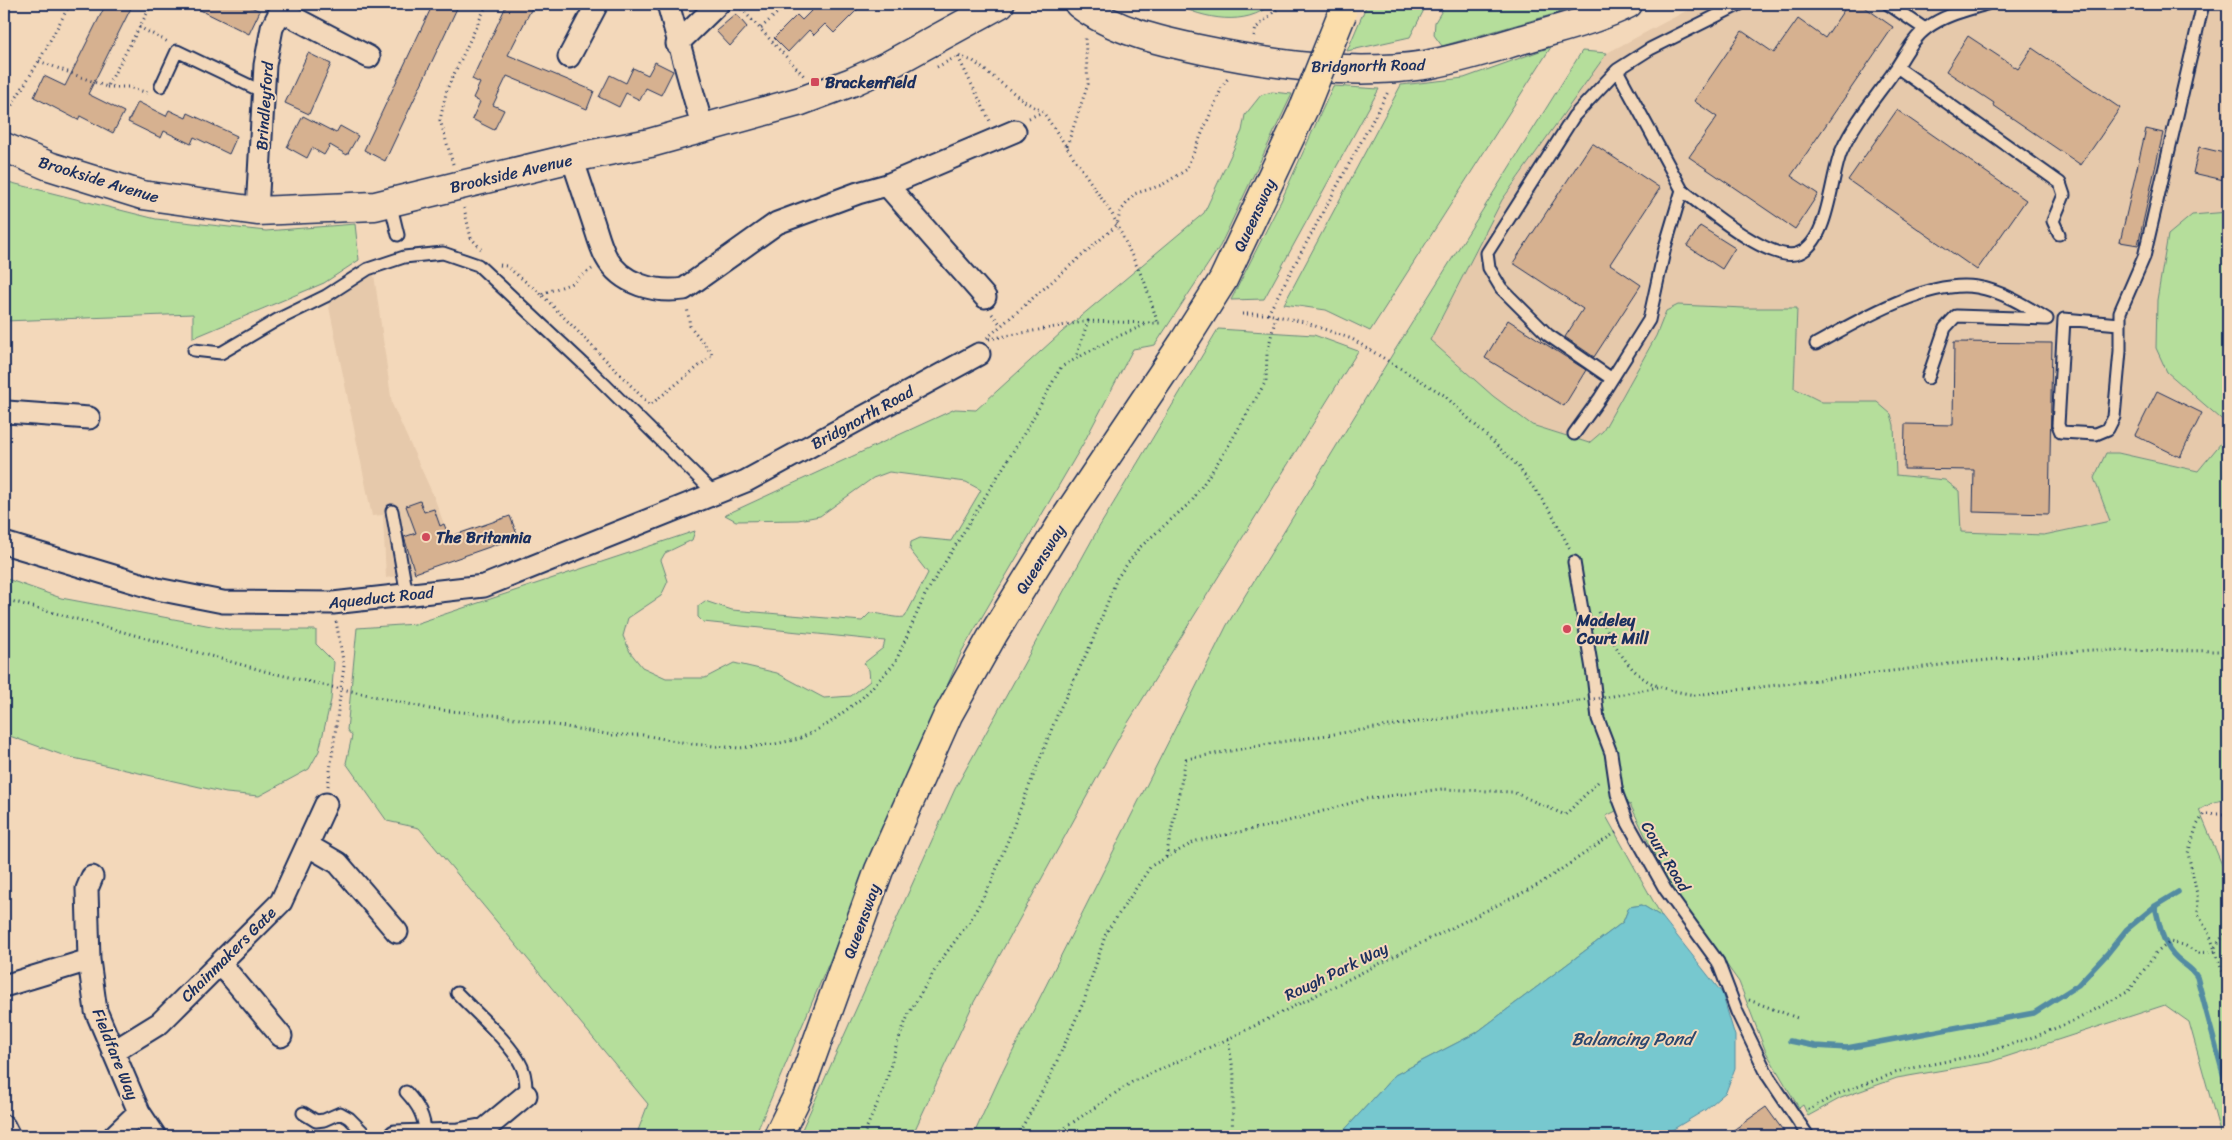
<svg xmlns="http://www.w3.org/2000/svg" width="2232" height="1140" font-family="Sriracha,sans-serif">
<rect width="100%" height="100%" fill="#f3d8ba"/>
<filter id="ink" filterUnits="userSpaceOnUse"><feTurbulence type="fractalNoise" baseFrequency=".02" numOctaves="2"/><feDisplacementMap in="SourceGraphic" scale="10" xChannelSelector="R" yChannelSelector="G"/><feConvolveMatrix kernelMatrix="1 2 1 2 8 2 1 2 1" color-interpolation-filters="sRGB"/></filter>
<g filter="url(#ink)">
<path fill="#e6c9ab" d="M 1699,4 L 2228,4 L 2228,212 L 2225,211 L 2210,407 L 2227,424 L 2226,437 L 2198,471 L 2118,453 L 2094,478 L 2110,521 L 2044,535 L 1961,532 L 1945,480 L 1896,475 L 1894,425 L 1891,414 L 1877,402 L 1822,402 L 1794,388 L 1797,308 L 1666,311 L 1656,336 L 1603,431 L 1589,443 L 1532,425 L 1493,396 L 1430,340 L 1502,201 L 1607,53 Z
M 374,274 L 392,404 L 434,497 L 451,543 L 448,545 L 453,560 L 415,573 L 386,578 L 383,515 L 372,516 L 328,302 Z"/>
<path fill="#b5de9b" stroke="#68867c" d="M 1176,4 L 1271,4 C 1247,27 1203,19 1176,4 Z
M 1367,4 L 1427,4 L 1410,37 L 1347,51 Z
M 1446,4 L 1570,4 L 1565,11 L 1442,46 L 1434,35 L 1435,22 Z
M 1551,47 L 1370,331 L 1326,310 L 1284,304 L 1401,85 L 1464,78 Z
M 1582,51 L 1607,53 L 1502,200 L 1430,340 L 1493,396 L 1532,425 L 1589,443 L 1603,431 L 1656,336 L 1666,311 L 1678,305 L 1744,308 L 1797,308 L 1794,388 L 1822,402 L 1877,402 L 1891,414 L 1894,425 L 1896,475 L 1945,480 L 1959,491 L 1961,532 L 2044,535 L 2110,521 L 2094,478 L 2106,453 L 2118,453 L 2198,471 L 2226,437 L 2227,424 L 2167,372 L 2156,348 L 2157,300 L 2168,235 L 2192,215 L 2228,212 L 2228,799 L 2214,802 L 2199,810 L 2228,879 L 2228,1136 L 2221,1136 L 2189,1022 L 2165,1005 L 1990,1062 L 1897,1078 L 1841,1098 L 1808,1116 L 1803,1105 L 1799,1108 L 1766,1052 L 1739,982 L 1668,883 L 1630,804 L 1606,816 L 1662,917 L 1642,905 L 1629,907 L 1623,922 L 1476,1033 L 1395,1075 L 1339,1136 L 973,1136 L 1000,1077 L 1227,625 L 1395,350 Z
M 1333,86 L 1379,89 L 1264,299 L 1231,300 L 1281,201 Z
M 1272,92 L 1292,94 L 1220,246 L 1155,345 L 1133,349 L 1083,444 L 962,651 L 755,1136 L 636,1136 L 648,1104 L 419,828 L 387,821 L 346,763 L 352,736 L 347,730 L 357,628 L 415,624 L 695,531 L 692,540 L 665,553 L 661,560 L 668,581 L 661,596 L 628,618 L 623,636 L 630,652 L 642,667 L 666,678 L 705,678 L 734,663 L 777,673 L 824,698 L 851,696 L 870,681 L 869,670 L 864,663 L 883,648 L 885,641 L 703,622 L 698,617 L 698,606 L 705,601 L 732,610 L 862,621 L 870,613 C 883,613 893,619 905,617 L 928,573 L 910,550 L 911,542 L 920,538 L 951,541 L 981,490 L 966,482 L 889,472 L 873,478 L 820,516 L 798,520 L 736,521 L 725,515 L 955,409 L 976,410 L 1062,332 L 1204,213 L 1242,131 L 1245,115 L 1261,95 Z
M 4,181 L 156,219 L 266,231 L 355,224 L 359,260 L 324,283 L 193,338 L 193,314 L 4,321 Z
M 1218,329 L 1314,335 L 1358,351 L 1121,734 L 974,1002 L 912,1136 L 799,1136 L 955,789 L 1098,529 Z
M 4,578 L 61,598 L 233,630 L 316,630 L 316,644 L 334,662 L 331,700 L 319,751 L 309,769 L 259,796 L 226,793 L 65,756 L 4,734 Z"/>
<path fill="#77c8cf" stroke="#528ba2" d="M 1642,905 L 1662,917 L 1722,993 L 1735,1036 L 1735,1068 L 1726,1092 L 1705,1110 L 1662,1136 L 1339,1136 L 1395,1075 L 1476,1033 L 1623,922 L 1629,907 Z"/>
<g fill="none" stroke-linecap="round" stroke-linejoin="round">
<path stroke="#528ba2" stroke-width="5.5" d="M 2155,906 C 2160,926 2162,944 2177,958 C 2184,965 2192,968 2197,977 L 2228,1092
M 1790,1041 L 1815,1046 L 1847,1048 L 2034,1013 L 2078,985 L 2107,954 L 2127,929 L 2155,906 L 2178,892"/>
</g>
<path fill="#d6b190" stroke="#1b2f5e" d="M 106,4 L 133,4 L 88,94 L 124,112 L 113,133 L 80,116 L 78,120 L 34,97 L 44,76 L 65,86 Z
M 188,4 L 244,4 L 260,11 L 249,34 Z
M 433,4 L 459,4 L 385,161 L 364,150 Z
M 507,4 L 534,4 L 508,55 L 594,91 L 587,109 L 507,76 L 493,105 L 504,110 L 494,130 L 472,119 L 480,102 L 473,98 L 480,83 L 472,79 Z
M 818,4 L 863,4 L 834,33 L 825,24 L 814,35 L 809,30 L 788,52 L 774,38 L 797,15 L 802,20 Z
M 1848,4 L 1860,4 L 1893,27 L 1791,176 L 1818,194 L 1795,229 L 1689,157 L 1717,117 L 1694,101 L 1742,31 L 1774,53 L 1798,19 L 1825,38 Z
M 736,14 L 747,27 L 730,46 L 716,31 Z
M 1968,36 L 2018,69 L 2032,48 L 2120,108 L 2081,165 L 1993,105 L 1994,103 L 1946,71 Z
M 308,53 L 331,64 L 309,114 L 285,103 Z
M 655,62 L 673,71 L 661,95 L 646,88 L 640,100 L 626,93 L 619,107 L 599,97 L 610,75 L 626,83 L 633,68 L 648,75 Z
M 138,102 L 166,116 L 169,110 L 186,118 L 188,113 L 237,136 L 229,154 L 194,137 L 191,144 L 164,131 L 161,138 L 128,122 Z
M 1897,110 L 2026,200 L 1977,270 L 1848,180 Z
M 303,116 L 336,133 L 340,126 L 358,136 L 347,155 L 330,145 L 324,155 L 312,148 L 307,158 L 287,147 Z
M 2146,129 L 2163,133 L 2138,245 L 2120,242 Z
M 1592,143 L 1660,188 L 1610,264 L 1641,285 L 1594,357 L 1565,337 L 1583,309 L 1513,263 Z
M 2199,147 L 2228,154 L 2228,181 L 2193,173 Z
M 1700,226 L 1735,248 L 1722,269 L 1687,246 Z
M 1508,320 L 1586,370 L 1564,406 L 1485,358 Z
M 1954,342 L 2052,343 L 2049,514 L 1973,512 L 1974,470 L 1904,469 L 1905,424 L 1953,425 Z
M 2157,391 L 2202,413 L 2180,457 L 2135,435 Z
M 420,501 L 424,512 L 434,509 L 440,526 L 444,524 L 449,537 L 510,516 L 518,537 L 415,573 L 404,537 L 416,533 L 406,506 Z
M 1766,1107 L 1787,1136 L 1725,1136 Z"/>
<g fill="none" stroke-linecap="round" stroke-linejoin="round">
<defs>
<path id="lane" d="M 1888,4 L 1925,29
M 1897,67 L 2060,183 L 2064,195 L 2053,221 L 2059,234
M 161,86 L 177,51 L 263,92
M 1682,190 C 1703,206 1772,265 1799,253 C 1829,241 1830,179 1841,152 C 1854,122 1877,96 1895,70 C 1905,55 1913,38 1927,28 C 1944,15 1967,10 1986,4
M 390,202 L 398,235
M 2119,324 L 2064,319 L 2058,425 L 2061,432 L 2096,434 L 2108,429 L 2114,417 L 2120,351 L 2120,312 L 2144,257 L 2203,4
M 1816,344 C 1858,321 1927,279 1977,287 C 2002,291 2026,306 2047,319
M 194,350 L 221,353 L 277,320 L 326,296 L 368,269 L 404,257 L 443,253 L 478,265 L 588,368 L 715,494
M 1928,378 L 1945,328 L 1956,316 L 2045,319
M 1612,379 L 1548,335 L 1501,288 L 1489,268 L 1487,253 L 1574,116 L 1617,70
M 1574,434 L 1600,398 L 1649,320 L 1665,247 L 1682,190 L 1617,70 L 1650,49 L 1740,4
M 392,511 L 407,595
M 1574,562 L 1593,675 L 1598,719 L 1611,753 L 1617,794 L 1628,823 L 1665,889 L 1718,962 L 1737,1012 L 1768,1076 L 1808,1136
M 457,993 C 476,1013 512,1044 522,1067 C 526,1077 526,1085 526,1095
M 406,1092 C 418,1105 425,1117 425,1134
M 303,1113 L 316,1121 L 324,1120 L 340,1113 L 349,1118 L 367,1136"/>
<path id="street" d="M 668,4 L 703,129
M 281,11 L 369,57
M 677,44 L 718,4
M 569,57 L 597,4
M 572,158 C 579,179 586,200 593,221 C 597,233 600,246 606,257 C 621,285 656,293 684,289 L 777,223 L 858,193 L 887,185 L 1015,131
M 887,185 L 985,297
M 257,211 L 265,65 L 272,28 L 284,4
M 4,414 L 7,412 L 89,418
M 4,543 L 157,589 L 223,602 L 333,603 L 484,586 L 746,481 L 979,354
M 307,845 L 338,863 L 397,932
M 92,877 L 87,889 L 89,960 L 96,1011 L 139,1112 L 155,1136
M 220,963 L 281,1036
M 4,984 L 7,985 L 89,960
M 113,1052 L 160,1023 L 281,902 L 326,804
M 4,1126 L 9,1136
M 114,1136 L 139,1112
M 395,1136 L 459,1134 L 485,1129 L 526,1095"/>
<path id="secondary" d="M 1079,4 C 1114,31 1160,41 1203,50 C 1275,65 1351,76 1425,65 C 1461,59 1496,47 1531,37 C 1564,27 1598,19 1628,4
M 4,147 L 49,166 L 142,195 L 257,211 L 375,206 L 572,158 L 650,143 L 801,101 L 852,82 L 889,65 L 1000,4"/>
<path id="primary" d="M 778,1136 L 798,1095 L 879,870 L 948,715 L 994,633 L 1062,523 L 1183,343 L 1223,280 L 1305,106"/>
</defs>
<use href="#lane" stroke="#1b2f5e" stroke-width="15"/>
<use href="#street" stroke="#1b2f5e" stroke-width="25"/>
<use href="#secondary" stroke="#1b2f5e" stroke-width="31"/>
<use href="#primary" stroke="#1b2f5e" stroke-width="31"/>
<path stroke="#1b2f5e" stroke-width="3" stroke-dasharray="1 4" stroke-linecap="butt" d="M 738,5 L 805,77
M 139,27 L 168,42
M 761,28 L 787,4
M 1254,36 L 1256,28 L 1283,4
M 958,57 L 990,121
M 39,61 L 107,87 L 152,4
M 937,67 L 958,56 L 973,61 L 1024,101 L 1043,112 L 1112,214 L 1145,283 L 1158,324
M 107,87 L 128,87 L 148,93
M 4,118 L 39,61 L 70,4
M 1029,118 L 1043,112
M 1067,146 L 1088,84 L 1085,36
M 453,164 L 440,120 L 447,89 L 487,4
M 464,208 L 471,238 L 481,249
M 500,265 L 506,266 L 541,294
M 592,269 L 570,284 L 541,294 L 650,405 L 713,355 L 690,326 L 687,307
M 992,314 L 1001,325
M 1242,314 L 1268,314 L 1304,322 L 1352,339 L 1444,395 L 1517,465 L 1551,512 L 1570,549
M 1268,314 L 1389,90
M 1088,321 L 1147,323
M 987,338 L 1117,225 L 1120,212 L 1134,194 L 1162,185 L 1186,170 L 1223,85 L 1229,77
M 989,339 L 1088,321 L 1076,357
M 4,599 L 268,672 L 332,687
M 1598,612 C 1612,640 1628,677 1661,687 C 1672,691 1684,693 1695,695 L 1949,664 L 2089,650 L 2228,651
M 356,692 L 430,709 L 503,716 L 612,735 L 643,735 L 692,744 L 739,748 L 775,744 L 799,739 L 828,724 L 862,698 L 895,663 L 925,595 L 1031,422 L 1061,367 L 1112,339 L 1149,323 L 1163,323
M 1608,697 L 1658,687
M 328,786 L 344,666 L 336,621
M 2225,787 L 2228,804
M 2228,814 L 2204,814 L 2197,825 L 2188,853 L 2197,894 L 2198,914 L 2210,936 L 2228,987
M 1166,857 L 1186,759 L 1280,742 L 1409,723 L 1579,701
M 2215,947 L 2228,929
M 1749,1000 L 1800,1019
M 1228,1039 L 1234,1075 L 1232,1136
M 1808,1110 L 1838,1094 L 1903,1070 L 1982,1054 L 2036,1036 L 2076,1020 L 2129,991 L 2156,953 L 2170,942 L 2184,945 L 2199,953 L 2216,951
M 863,1136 L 885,1086 L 896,1046 L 909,1013 L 941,960 L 970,921 L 991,883 L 1058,713 L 1092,642 L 1117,578 L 1139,548 L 1192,501 L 1226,450 L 1266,381 L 1267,354 L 1276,316
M 1017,1136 L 1047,1083 L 1084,1001 L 1106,933 L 1151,866 L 1196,841 L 1278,824 L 1365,799 L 1442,789 L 1513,792 L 1565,815 L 1600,780
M 1053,1136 L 1132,1082 L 1228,1039 L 1538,885 L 1618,831"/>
<use href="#lane" stroke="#f3d8ba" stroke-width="11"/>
<use href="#street" stroke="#f3d8ba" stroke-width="21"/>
<use href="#secondary" stroke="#f3d8ba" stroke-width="28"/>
<use href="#primary" stroke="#fbddab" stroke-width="28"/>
<defs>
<path id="primary-bridge" d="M 1305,106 L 1342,14"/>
</defs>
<use href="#primary-bridge" stroke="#1b2f5e" stroke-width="31" stroke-linecap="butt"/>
<path stroke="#1b2f5e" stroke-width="3" stroke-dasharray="1 4" stroke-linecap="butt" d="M 332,687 L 356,692
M 1579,701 L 1608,697"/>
<use href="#primary-bridge" stroke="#fbddab" stroke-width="28"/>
</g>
</g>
<g fill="#d1495b" stroke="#f3d8ba" stroke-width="2">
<rect x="810" y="77" width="10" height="10" rx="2.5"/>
<circle cx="426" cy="537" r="5"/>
<circle cx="1567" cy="629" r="5"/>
</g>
<g text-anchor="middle" stroke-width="4" stroke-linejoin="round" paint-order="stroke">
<g font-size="16" fill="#1b2f5e" stroke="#f3d8ba">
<text transform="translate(1368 65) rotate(-1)" y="6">Bridgnorth Road</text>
<text transform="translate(264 106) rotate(-86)" y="6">Brindleyford</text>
<text transform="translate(511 173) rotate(-13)" y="6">Brookside Avenue</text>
<text transform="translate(99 179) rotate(17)" y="6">Brookside Avenue</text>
<text transform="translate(1254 215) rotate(-65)" y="6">Queensway</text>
<text transform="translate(862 417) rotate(-29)" y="6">Bridgnorth Road</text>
<text transform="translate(1040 559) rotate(-58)" y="6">Queensway</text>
<text transform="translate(381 597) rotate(-6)" y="6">Aqueduct Road</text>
<text transform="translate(1666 856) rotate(59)" y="6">Court Road</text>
<text transform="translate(861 921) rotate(-70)" y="6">Queensway</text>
<text transform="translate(228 954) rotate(-45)" y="6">Chainmakers Gate</text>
<text transform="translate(1336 971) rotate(-26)" y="6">Rough Park Way</text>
<text transform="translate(116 1054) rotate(68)" y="6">Fieldfare Way</text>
</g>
<g font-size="16" font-weight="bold" fill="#1b2f5e" stroke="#f3d8ba" text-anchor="start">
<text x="825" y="88">Brackenfield</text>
<text x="436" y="543">The Britannia</text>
<text x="1577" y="626">Madeley<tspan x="1577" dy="18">Court Mill</tspan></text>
</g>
<g font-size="18" font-style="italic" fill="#29466f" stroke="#f3d8ba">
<text x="1632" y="1045">Balancing Pond</text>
</g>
</g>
<rect width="2232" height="1140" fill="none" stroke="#f3d8ba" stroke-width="20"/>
<rect x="10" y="10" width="2212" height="1120" fill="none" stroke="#1b2f5e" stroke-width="2" filter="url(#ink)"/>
</svg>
